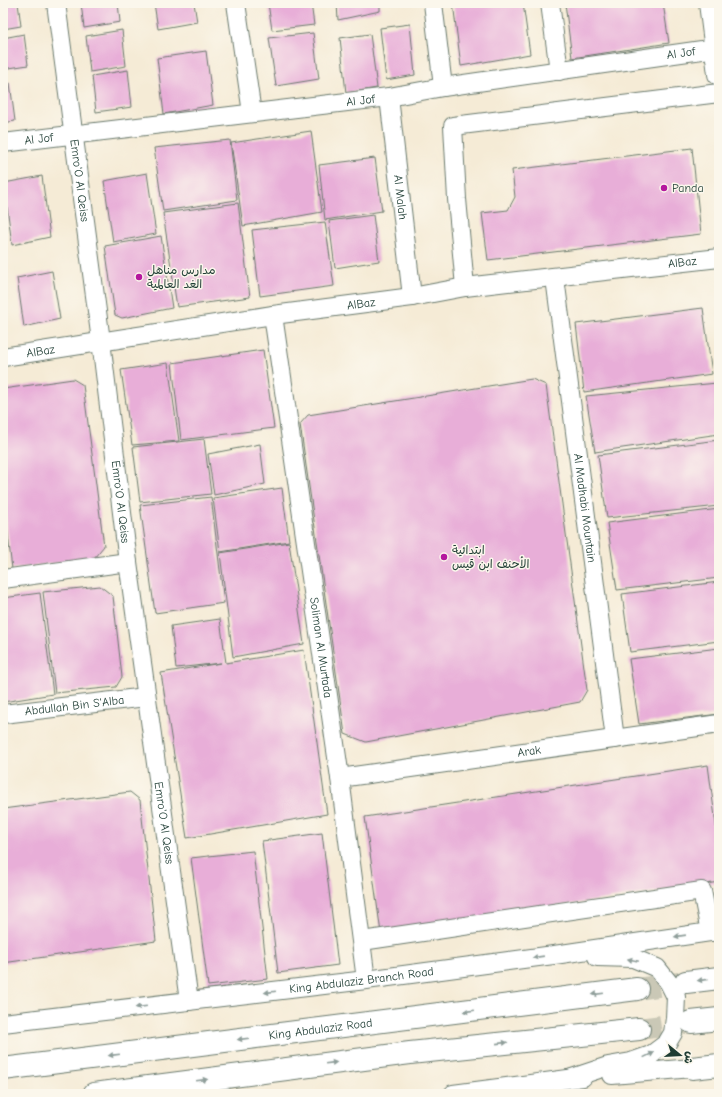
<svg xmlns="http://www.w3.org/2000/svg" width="722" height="1097" font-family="'Comic Neue','Playpen Sans Arabic',sans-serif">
<rect width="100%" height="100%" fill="#fbf7ec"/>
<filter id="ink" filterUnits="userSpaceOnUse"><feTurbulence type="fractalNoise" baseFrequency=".025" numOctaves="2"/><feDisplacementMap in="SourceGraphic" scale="8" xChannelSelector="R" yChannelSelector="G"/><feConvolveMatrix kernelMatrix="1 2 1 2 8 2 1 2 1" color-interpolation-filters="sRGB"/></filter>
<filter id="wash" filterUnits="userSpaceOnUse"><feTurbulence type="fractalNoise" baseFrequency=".012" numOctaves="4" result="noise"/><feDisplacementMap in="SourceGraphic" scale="16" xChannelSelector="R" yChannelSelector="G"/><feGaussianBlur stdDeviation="0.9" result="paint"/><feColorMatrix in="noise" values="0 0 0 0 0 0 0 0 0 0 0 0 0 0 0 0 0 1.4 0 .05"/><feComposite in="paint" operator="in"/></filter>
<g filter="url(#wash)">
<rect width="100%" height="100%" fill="#f5ebd6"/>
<g id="blocks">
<path fill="#e8aed8" d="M 3,3 L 18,3 L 21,26 L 3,29 Z
M 81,3 L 118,3 L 120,22 L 84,28 Z
M 154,3 L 194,3 L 197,22 L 158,29 Z
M 268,3 L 311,3 L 314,25 L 272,30 Z
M 337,3 L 380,3 L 380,11 L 338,20 Z
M 453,3 L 523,3 L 530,54 L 461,66 Z
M 565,3 L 663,3 L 669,43 L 572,58 Z
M 410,24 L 415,75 L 386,80 L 380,28 Z
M 122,30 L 126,66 L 90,72 L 86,36 Z
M 313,33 L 319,79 L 276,86 L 269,38 Z
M 24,34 L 28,65 L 3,69 L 3,38 Z
M 370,34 L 377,88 L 346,93 L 340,38 Z
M 206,51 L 213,105 L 164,114 L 157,58 Z
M 128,70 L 132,107 L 96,112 L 92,76 Z
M 10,83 L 15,121 L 3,123 L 3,84 Z
M 311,131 L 322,212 L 243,226 L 231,143 Z
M 230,140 L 237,200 L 163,211 L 154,148 Z
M 692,148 L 701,234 L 488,260 L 482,213 L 508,210 L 515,197 L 512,170 Z
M 375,158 L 382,211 L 325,220 L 319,165 Z
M 147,173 L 156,234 L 113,242 L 104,181 Z
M 42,176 L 50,237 L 12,245 L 4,183 Z
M 238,203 L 250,297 L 177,307 L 163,213 Z
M 373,215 L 379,261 L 335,268 L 329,221 Z
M 325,222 L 334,286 L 260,296 L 252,230 Z
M 161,236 L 172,308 L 122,318 L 115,315 L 105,246 Z
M 52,271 L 60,319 L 24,327 L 17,278 Z
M 703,308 L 712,374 L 584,392 L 576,324 Z
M 263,350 L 274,428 L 181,440 L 172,363 Z
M 168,363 L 179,441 L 132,445 L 121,370 Z
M 73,379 L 83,385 L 104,546 L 94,558 L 12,569 L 3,493 L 3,389 Z
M 532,379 L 546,385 L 587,690 L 580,702 L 366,742 L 345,734 L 300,424 L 308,415 Z
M 717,383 L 719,400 L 719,434 L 595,452 L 586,396 Z
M 204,439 L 211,494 L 140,502 L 133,447 Z
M 719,440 L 719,506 L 607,518 L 598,455 Z
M 260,444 L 265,484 L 214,495 L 208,454 Z
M 282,488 L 289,541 L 220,552 L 213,498 Z
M 211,497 L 224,603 L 155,613 L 140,505 Z
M 719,509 L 719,578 L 617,590 L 607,523 Z
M 289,542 L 304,644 L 233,657 L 220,553 Z
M 719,582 L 719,641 L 630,652 L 622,594 Z
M 100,586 L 113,596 L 122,677 L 116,687 L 55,693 L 43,592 Z
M 40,593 L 53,694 L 3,702 L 3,598 Z
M 220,619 L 226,663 L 304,650 L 327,814 L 187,838 L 161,673 L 221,663 L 176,668 L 171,626 Z
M 719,648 L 719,714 L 639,724 L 629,659 Z
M 708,765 L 719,847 L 719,882 L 381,933 L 365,817 Z
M 130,792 L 140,800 L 156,941 L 3,963 L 3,809 Z
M 322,833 L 338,965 L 278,973 L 262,841 Z
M 253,851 L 268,979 L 208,986 L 191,858 Z"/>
</g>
</g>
<g filter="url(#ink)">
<use href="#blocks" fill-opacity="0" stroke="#6a7a6d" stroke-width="1"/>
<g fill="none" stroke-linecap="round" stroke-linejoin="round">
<path stroke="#cac8b6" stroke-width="22" stroke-dasharray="22 11" stroke-linecap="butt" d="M 637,989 L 686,982
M 639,1029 L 691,1022"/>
<defs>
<g id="minor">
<path id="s1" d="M 56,3 L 101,341 L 128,562 L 189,1001"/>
<path d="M 236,3 L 252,113"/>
<path d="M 433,3 L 443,87"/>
<path d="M 550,3 L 559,71"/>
<path id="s2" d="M 389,97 L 412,297"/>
<path id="s3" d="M 3,143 L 389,97 L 443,87 L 716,48"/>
<path id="s4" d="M 555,278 L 615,739"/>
<path d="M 465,287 L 457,199 L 453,126 L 719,93"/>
<path id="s5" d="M 273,315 L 340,778 L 366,980"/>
<path id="s6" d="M 3,357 L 273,315 L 412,297 L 465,287 L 719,258"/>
<path d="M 3,579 L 128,562"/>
<path id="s7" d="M 3,714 L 146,697"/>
<path id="s8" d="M 340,778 L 719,724"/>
<path d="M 362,941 L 702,891 L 710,932"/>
<path id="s9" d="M 3,1023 L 366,980 L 561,954 L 710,932 L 719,932"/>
<path d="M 612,1075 L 692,1068 L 704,1065"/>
<path d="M 572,1078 L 608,1066 L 631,1062 L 651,1055 L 667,1043 L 673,1033 L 675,1018 L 676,997 L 669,983 L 657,968 L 633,958 L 597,957"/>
<path d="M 453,1094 L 583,1077"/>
</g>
<g id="major">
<path d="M 710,3 L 719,74"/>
<path d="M 686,982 L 719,978"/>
<path d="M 691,1022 L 719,1019"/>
<path d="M 692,1068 L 719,1065"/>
<path id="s10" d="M 3,1069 L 637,989"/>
<path d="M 94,1094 L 410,1053 L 639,1029"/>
</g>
</defs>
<use href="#minor" stroke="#6a7a6d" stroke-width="20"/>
<use href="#major" stroke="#6a7a6d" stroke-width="24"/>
<use href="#minor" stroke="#fff" stroke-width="18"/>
<use href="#major" stroke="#fff" stroke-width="22"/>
</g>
<defs><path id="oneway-solid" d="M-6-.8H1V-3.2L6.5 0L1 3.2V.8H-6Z"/></defs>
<g fill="#8f9e9a">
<use href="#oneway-solid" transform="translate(680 936) rotate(172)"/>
<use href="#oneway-solid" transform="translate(538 957) rotate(172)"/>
<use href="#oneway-solid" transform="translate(633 960) rotate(-168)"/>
<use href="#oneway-solid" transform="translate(703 980) rotate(174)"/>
<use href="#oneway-solid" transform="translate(270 992) rotate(173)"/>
<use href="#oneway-solid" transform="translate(598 994) rotate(173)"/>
<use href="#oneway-solid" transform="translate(141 1007) rotate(173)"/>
<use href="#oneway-solid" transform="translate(469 1011) rotate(173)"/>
<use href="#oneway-solid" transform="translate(243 1039) rotate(173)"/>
<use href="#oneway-solid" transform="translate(502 1043) rotate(-6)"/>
<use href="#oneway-solid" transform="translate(114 1055) rotate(173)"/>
<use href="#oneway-solid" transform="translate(649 1055) rotate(-26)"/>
<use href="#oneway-solid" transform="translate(331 1063) rotate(-7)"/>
<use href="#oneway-solid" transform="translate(202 1080) rotate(-7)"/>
</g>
</g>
<g fill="#b5179e" stroke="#fbf7ec" stroke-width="1.5">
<circle cx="664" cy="188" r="4"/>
<circle cx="139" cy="277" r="4"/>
<circle cx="444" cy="557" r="4"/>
</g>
<g text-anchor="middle" stroke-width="3" stroke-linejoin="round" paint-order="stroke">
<g font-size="12" fill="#1f3d34" stroke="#fbf7ec">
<text dy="4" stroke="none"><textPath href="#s3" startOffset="684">Al Jof</textPath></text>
<text dy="4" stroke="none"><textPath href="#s3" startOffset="360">Al Jof</textPath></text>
<text dy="4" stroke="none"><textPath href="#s3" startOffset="36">Al Jof</textPath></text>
<text dy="4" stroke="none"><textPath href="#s1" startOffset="179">Emro'O Al Qeiss</textPath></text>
<text dy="4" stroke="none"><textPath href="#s2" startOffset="101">Al Malah</textPath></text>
<text dy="4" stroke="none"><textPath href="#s6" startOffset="686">AlBaz</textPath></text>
<text dy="4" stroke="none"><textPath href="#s6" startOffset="362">AlBaz</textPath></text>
<text dy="4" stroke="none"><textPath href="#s6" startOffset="38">AlBaz</textPath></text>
<text dy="4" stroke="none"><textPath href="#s1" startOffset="503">Emro'O Al Qeiss</textPath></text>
<text dy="4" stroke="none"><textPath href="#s4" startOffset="232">Al Madhabi Mountain</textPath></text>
<text dy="4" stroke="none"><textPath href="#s5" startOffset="336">Soliman Al Murtada</textPath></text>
<text dy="4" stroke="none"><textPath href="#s7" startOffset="72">Abdullah Bin S'Alba</textPath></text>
<text dy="4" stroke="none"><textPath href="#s8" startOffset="191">Arak</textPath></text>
<text dy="4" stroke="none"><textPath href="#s1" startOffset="827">Emro'O Al Qeiss</textPath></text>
<text dy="4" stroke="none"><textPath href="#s9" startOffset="361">King Abdulaziz Branch Road</textPath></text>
<text dy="4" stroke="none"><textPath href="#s10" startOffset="320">King Abdulaziz Road</textPath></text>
</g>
<g font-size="12" fill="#1f3d34" stroke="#fbf7ec" text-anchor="start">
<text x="672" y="192">Panda</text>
<text x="147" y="274">مدارس مناهل<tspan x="147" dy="14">الغد العالمية</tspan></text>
<text x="452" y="554">ابتدائية<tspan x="452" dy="14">الأحنف ابن قيس</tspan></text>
</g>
</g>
<rect width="722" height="1097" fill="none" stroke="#fbf7ec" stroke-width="16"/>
<g transform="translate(680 1055) rotate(108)" stroke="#fbf7ec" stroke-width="3" paint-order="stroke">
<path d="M0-3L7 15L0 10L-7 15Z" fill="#1f3d34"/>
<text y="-6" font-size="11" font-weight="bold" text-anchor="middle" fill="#1f3d34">ش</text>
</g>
</svg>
